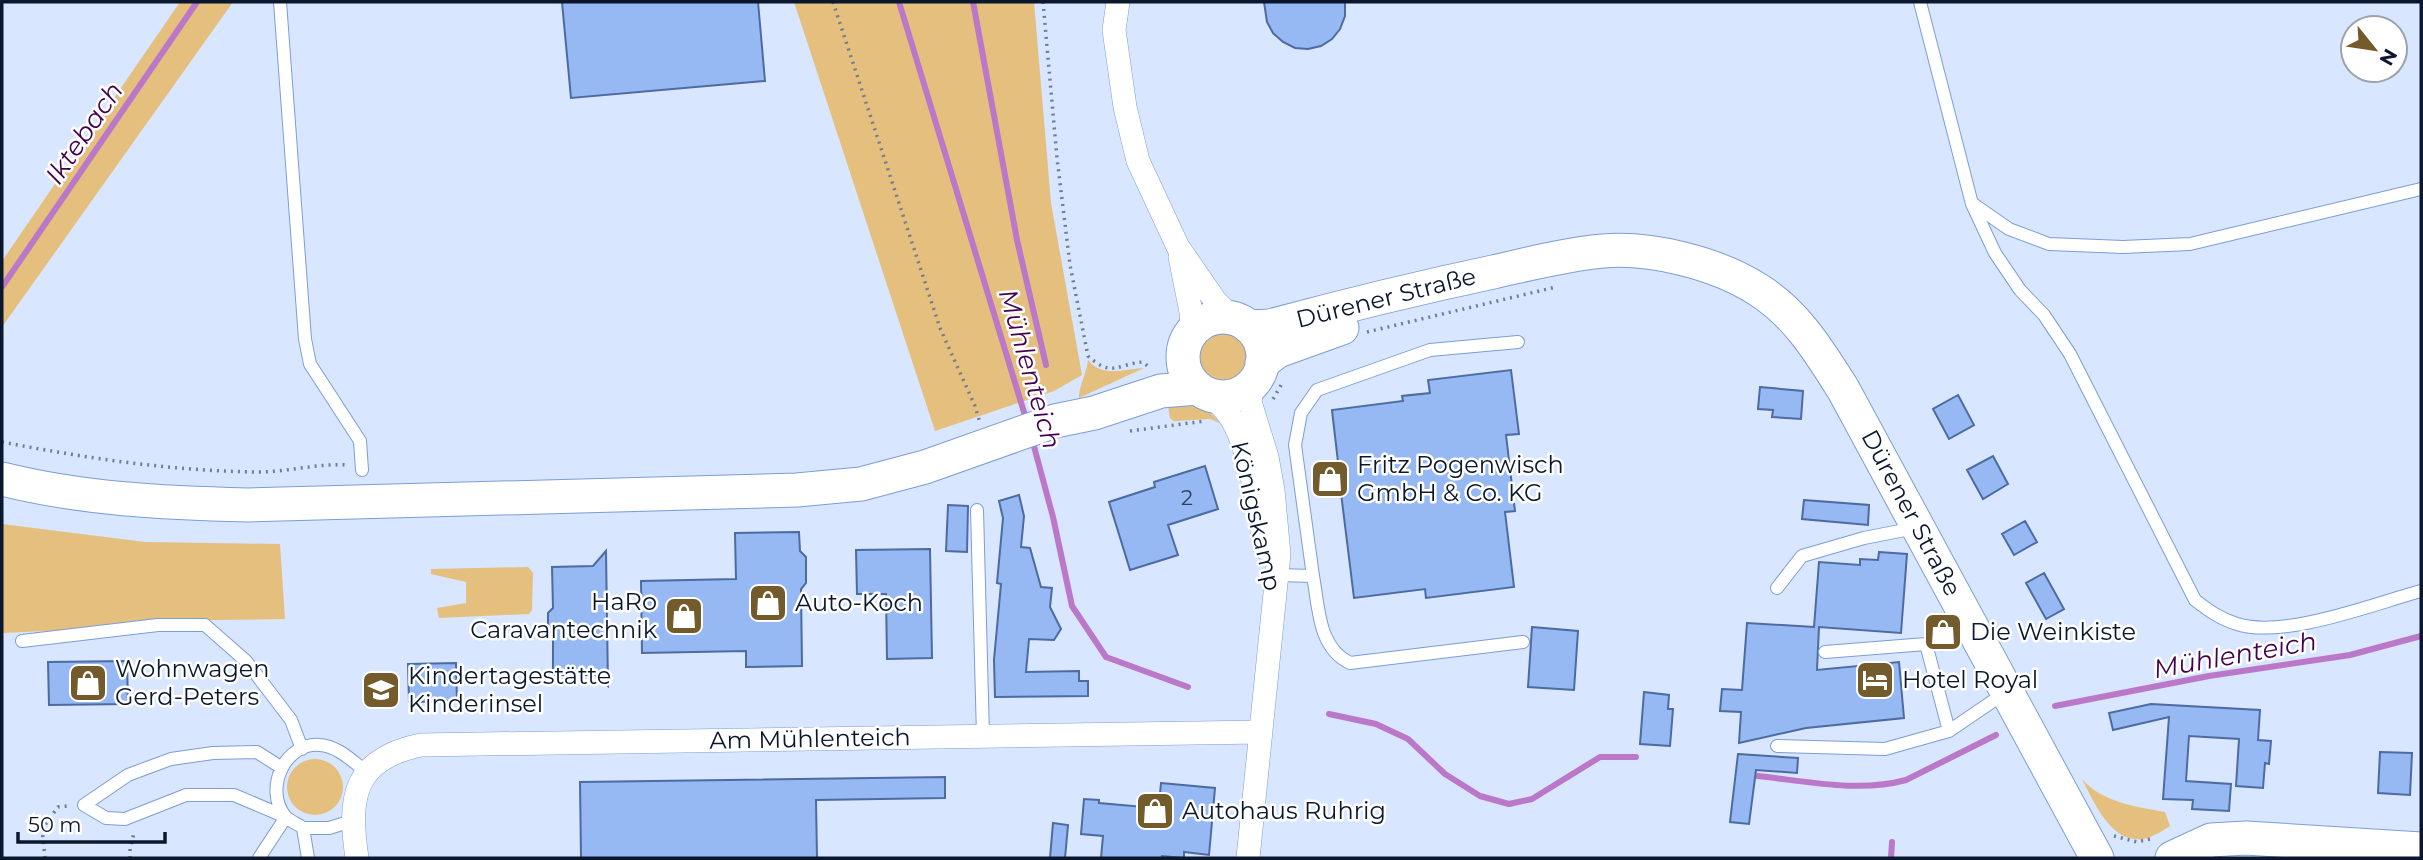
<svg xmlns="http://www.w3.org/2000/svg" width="2423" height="860" font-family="Montserrat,sans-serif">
<rect width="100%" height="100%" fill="#d8e6ff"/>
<path fill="#e4bf7e" d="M 180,2 L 233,2 L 2,327 L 2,261 Z
M 794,2 L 1034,2 L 1051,203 L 1082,375 L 1054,391 L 935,431 Z
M1193 358a29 29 0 1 1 58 0a29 29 0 1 1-58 0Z
M 1088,360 C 1102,378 1124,369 1144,368 L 1079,398 C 1078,389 1087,372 1088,360 Z
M 1191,402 L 1205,408 L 1222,424 L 1210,419 L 1174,421 L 1170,418 L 1168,406 Z
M 2,524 L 145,542 L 280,544 L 285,619 L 144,621 L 68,630 L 2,633 Z
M 528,567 L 533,573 L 532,610 L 529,614 L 439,618 L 437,608 L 466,603 L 466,582 L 431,574 L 431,569 Z
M287 787a28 28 0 1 1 56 0a28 28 0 1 1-56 0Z
M 2082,779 C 2101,802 2137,807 2165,812 L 2170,826 C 2164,830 2157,834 2150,837 C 2114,850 2095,804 2082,779 Z"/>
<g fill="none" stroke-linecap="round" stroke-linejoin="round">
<path stroke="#bb77c8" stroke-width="6" d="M 899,2 L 1027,422
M 973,2 L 1017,240 L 1046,365
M 2,287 L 197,2
M 1032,439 L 1053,517 L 1072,606 L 1106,657 L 1188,687
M 2055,706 L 2209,676 L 2350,655 L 2421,636
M 1329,714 L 1376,724 L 1408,739 L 1445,774 L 1480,796 L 1509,804 L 1532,799 L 1600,757 L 1636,757
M 1758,776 C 1805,781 1859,793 1906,780 L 1996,735
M 1891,858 L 1892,842"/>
</g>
<path fill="#96b8f3" stroke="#4d6ba1" stroke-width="2" d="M 562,2 L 758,2 L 765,81 L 571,98 Z
M 1264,2 L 1345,2 L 1345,16 L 1340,29 L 1332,39 L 1321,46 L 1308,49 L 1295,48 L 1283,42 L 1273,33 L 1267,22 Z
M 1511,370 L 1519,434 L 1506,435 L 1515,511 L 1505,512 L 1514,587 L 1426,598 L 1425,589 L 1354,598 L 1341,493 L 1321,495 L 1318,465 L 1338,462 L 1332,410 L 1403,401 L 1402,396 L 1430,393 L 1428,380 Z
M 1760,387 L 1803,391 L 1801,419 L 1772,417 L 1773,410 L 1758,409 Z
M 1958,395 L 1974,425 L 1949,439 L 1933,409 Z
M 1993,456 L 2008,484 L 1983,499 L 1967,470 Z
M 1205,466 L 1218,509 L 1168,525 L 1178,555 L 1130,570 L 1109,502 L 1155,487 L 1154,482 Z
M 1019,495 L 1024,516 L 1021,547 L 1030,548 L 1041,587 L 1052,588 L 1050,607 L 1061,629 L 1054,640 L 1029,639 L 1026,672 L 1079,671 L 1079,681 L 1088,681 L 1088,696 L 995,697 L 994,660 L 1001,584 L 997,583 L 1003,518 L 999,501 Z
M 1804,500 L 1869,505 L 1868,525 L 1802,519 Z
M 948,505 L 968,506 L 967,552 L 946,551 Z
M 2025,521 L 2037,542 L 2014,555 L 2002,534 Z
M 799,532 L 800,551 L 806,557 L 806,583 L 801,589 L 802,666 L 746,667 L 746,651 L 642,653 L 641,581 L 736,579 L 735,533 Z
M 930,549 L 932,658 L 887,659 L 886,594 L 857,594 L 856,550 Z
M 606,551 L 608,686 L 595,675 L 553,675 L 553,634 L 548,630 L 548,613 L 553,608 L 552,567 L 593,566 Z
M 1879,552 L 1907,554 L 1901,633 L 1819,627 L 1817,670 L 1899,662 L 1904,718 L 1806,728 L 1739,743 L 1741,712 L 1720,711 L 1722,689 L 1742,690 L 1747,623 L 1814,627 L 1819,562 L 1860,565 L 1860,559 L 1878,560 Z
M 2044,573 L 2064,609 L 2046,619 L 2026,583 Z
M 1532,627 L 1578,631 L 1574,690 L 1528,687 Z
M 127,661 L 128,704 L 49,705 L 48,662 Z
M 456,663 L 457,701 L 409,702 L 408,664 Z
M 1644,692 L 1669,695 L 1668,709 L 1673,709 L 1670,746 L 1640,744 Z
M 2151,704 L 2260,710 L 2258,740 L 2271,741 L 2269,764 L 2265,763 L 2263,788 L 2236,786 L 2239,739 L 2189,736 L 2186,781 L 2231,784 L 2229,811 L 2192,809 L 2193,800 L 2163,799 L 2169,717 L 2113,730 L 2109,713 Z
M 2380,752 L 2412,753 L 2410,795 L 2378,793 Z
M 1738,754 L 1798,758 L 1797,773 L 1756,770 L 1749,824 L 1730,822 Z
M 945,777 L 945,798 L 816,800 L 817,858 L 581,858 L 580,782 Z
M 1161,783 L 1215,788 L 1209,855 L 1184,852 L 1184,858 L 1162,856 L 1161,858 L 1101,858 L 1103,836 L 1081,834 L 1084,799 L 1099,800 L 1099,803 L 1144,807 L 1144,802 L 1159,804 Z
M 1053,823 L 1068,825 L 1065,858 L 1050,858 Z"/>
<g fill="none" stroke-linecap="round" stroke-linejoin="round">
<defs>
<path id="lane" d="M 280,2 L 305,339 L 310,364 L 360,441 L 362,470
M 1920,2 L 1972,204 L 1995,253 L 2020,290 L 2044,315 L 2070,354 L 2195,600 C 2208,610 2220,619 2237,624 C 2284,639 2373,604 2421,591
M 1973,204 L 2009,229 L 2049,244 L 2123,247 L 2190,244 L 2421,189
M 977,510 L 983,736
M 1277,575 L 1313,576 C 1319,608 1318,648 1350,663 L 1523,642
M 1313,576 L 1295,445 L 1301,413 L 1317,390 L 1430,350 L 1518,342
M 1777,588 L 1802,556 L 1864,538 L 1915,528
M 22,641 L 158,625 L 205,625 L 246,661 L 291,720 L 302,749
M 1926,644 L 1957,635 L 1972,626
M 1825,652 L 1926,644 L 1949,731
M 1777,746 L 1885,749 L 1949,731 L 1993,701 L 2008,695
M 303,828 C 298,824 289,821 285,816 C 264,790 284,742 320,745 C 338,746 353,762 367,772
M 259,858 L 286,817 L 234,795 L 186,795 L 125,819 L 106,818 L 84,805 L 128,775 L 171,759 L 213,753 L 257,752 L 282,768
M 308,858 L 303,828 L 329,828 L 352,821"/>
<path id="street" d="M 1118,2 L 1114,30 L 1125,107 L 1138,161 L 1178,247 L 1216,302 L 1232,318
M 1180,257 L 1191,312 L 1192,332
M 1211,395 C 1216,401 1222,406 1226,411 C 1250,440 1258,511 1265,548
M 357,858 C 348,797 353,759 421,745 L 1261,732
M 1248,858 L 1279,554 L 1273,490 L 1267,457 L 1250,402 L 1252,385"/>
<path id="secondary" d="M1183 357a40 40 0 1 1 80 0a40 40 0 1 1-80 0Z
M 1249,327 L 1270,326 C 1344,306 1418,288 1493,272 C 1529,264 1567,254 1603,251 C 1651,247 1716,263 1757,289 C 1796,313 1819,351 1843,389 L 2097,858
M 1262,363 L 1278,351 L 1342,328
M 2,479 C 82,499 165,503 248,505 L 797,490 L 861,484 L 925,467 L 1055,421 L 1094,413 L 1161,391 L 1197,388
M 2172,858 L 2211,840 L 2246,838 L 2421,849"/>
</defs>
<use href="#lane" stroke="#7c9dd6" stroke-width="14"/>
<use href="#street" stroke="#7c9dd6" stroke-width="24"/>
<use href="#secondary" stroke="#7c9dd6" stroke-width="35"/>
<path stroke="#707d94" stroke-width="3.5" stroke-dasharray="2 5" stroke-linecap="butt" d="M 833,2 L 940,328 L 975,406 L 980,423
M 1043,2 L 1057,158 L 1070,265 L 1088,356 C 1112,378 1117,364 1143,362 L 1150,368
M 1367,332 L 1556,287
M 1273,399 L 1283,382
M 1130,431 L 1205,421
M 2,442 C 86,458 171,471 258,472 C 288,472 318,463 348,465
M 2114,836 L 2137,842 L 2154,838
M 45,858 L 42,829 L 58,807 L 68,806
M 130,858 L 130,849 L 134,833"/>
<use href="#lane" stroke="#fff" stroke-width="12"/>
<use href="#street" stroke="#fff" stroke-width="23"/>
<use href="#secondary" stroke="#fff" stroke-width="33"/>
</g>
<defs>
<symbol id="shop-square" viewBox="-11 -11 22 22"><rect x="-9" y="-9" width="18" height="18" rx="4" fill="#745b2c" stroke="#fff"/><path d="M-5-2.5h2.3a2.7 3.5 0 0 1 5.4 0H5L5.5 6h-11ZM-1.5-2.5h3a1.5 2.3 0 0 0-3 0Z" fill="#fff"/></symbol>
<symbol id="hotel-square" viewBox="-11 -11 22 22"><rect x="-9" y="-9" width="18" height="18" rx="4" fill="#745b2c" stroke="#fff"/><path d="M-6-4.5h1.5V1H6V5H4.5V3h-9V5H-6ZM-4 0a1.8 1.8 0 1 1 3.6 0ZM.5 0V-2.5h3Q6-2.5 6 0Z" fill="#fff"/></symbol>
<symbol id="school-square" viewBox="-11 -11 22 22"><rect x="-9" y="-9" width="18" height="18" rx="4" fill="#745b2c" stroke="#fff"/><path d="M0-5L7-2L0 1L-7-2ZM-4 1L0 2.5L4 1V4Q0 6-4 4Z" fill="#fff"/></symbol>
</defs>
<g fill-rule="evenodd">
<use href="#shop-square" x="1308" y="457" width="44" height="44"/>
<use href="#shop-square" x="746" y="581" width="44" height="44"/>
<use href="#shop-square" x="662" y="594" width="44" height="44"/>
<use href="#shop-square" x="1921" y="610" width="44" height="44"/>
<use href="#hotel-square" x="1853" y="658" width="44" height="44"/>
<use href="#shop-square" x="66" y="661" width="44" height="44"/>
<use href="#school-square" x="359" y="668" width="44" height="44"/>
<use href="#shop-square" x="1133" y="789" width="44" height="44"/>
</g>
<g text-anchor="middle" stroke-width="5" stroke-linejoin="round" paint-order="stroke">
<g font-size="21" fill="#2e3f5e">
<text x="1187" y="505">2</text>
</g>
<g font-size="24" fill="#0b172c" stroke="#fff">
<text transform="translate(1386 298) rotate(-14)" y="8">Dürener Straße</text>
<text transform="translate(1911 513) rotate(62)" y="8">Dürener Straße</text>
<text transform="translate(1256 516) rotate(77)" y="8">Königskamp</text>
<text transform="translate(810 739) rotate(-1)" y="8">Am Mühlenteich</text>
</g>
<g font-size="24" fill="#0b172c" stroke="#fff" text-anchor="start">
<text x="1357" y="473">Fritz Pogenwisch<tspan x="1357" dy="28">GmbH &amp; Co. KG</tspan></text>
<text x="657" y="610" text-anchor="end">HaRo<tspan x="657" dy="28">Caravantechnik</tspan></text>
<text x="795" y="611">Auto-Koch</text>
<text x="1970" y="640">Die Weinkiste</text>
<text x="115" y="677">Wohnwagen<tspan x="115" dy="28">Gerd-Peters</tspan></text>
<text x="408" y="684">Kindertagestätte<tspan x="408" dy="28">Kinderinsel</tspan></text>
<text x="1902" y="688">Hotel Royal</text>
<text x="1182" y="819">Autohaus Ruhrig</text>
</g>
<g font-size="26" font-style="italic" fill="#44004f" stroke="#fff">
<text transform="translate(84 133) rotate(-56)" y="9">Iktebach</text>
<text transform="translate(1030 369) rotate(74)" y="9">Mühlenteich</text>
<text transform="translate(2235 655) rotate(-10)" y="9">Mühlenteich</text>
</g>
</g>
<rect width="2423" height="860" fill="none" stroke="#0b172c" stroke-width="7"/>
<g transform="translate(2374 49) rotate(120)"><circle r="33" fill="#ffffff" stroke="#9da2ab" stroke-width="2"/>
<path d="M0-5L12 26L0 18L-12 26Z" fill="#745b2c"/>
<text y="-10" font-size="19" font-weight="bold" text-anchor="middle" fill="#0b172c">N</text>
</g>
<path d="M18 832v10h147v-10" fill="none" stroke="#0b172c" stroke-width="3.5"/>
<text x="28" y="832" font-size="21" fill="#0b172c" stroke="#ffffff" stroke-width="5" paint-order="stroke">50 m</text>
</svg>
